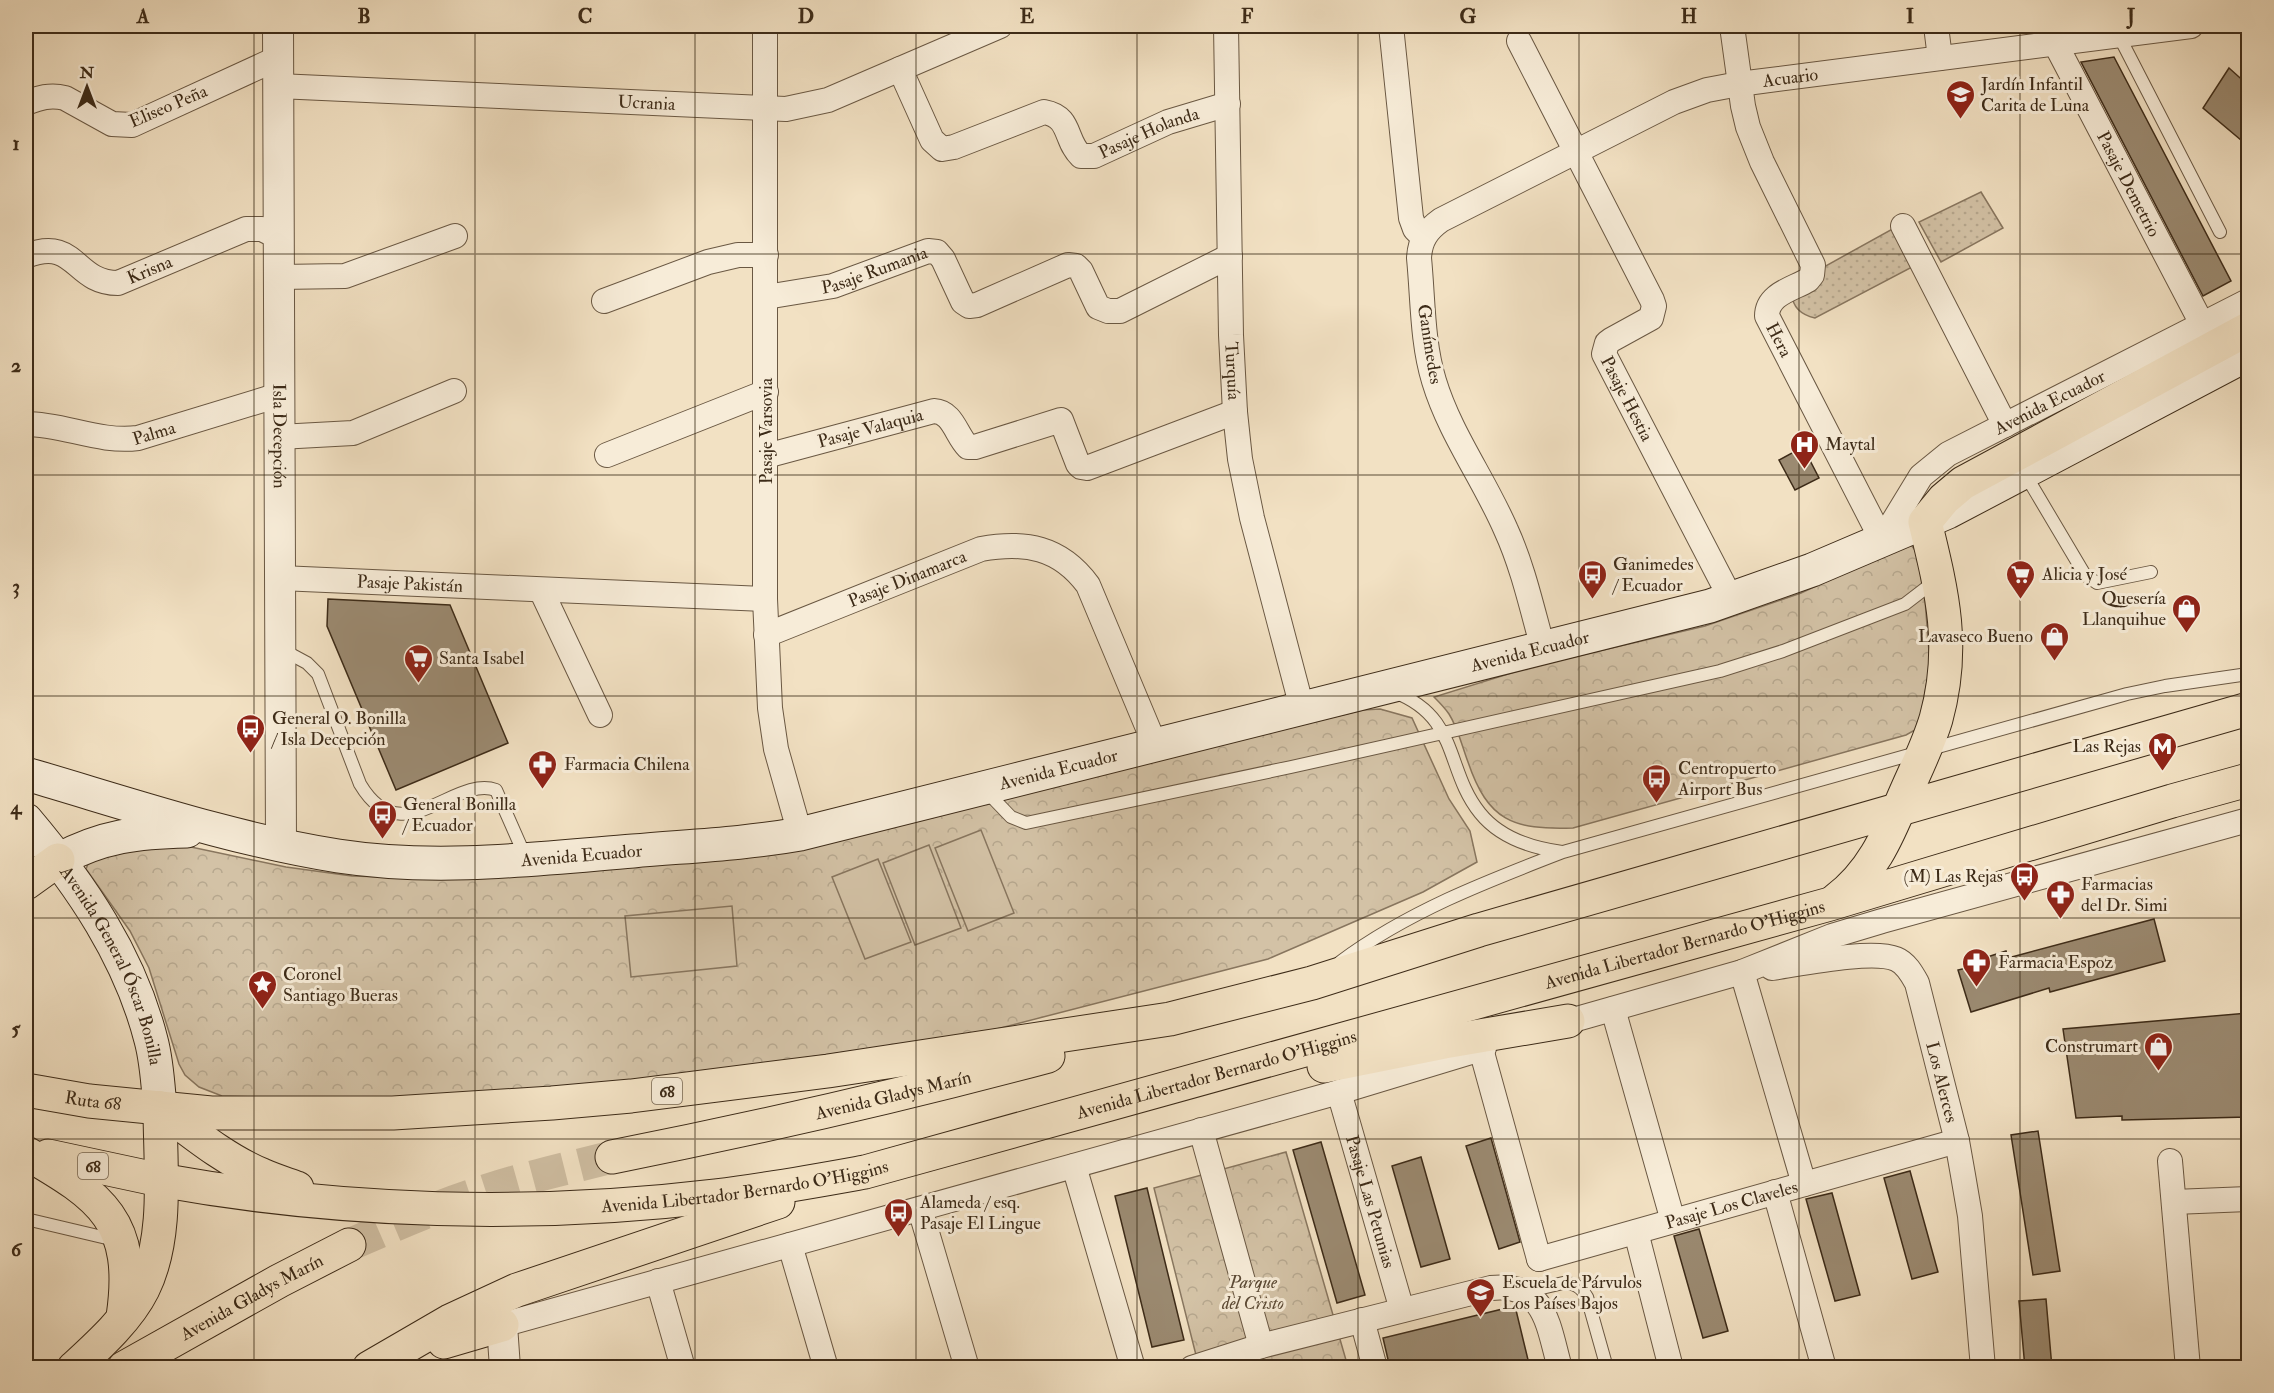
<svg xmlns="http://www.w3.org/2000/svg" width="2274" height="1393" font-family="'IM FELL Double Pica',serif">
<defs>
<pattern id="grass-dots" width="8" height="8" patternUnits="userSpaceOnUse" patternTransform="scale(1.5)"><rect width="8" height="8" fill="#d3c2a6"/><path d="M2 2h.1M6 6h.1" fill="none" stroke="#b6a78e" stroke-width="1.8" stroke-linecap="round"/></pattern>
<pattern id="forest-crowns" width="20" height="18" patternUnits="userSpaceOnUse" patternTransform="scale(1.5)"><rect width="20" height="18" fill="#d3c2a6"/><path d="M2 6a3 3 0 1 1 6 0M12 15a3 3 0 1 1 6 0" fill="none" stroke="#b6a78e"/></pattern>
</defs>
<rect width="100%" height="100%" fill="#f2e1c3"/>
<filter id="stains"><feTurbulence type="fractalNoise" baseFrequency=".00333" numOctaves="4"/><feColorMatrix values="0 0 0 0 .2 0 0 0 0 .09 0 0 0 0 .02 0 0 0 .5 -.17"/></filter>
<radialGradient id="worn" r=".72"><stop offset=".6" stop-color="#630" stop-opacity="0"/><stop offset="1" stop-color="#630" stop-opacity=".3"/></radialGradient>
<path fill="url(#grass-dots)" stroke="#88765f" stroke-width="1.5" d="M 1981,192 L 2003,228 L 1941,262 L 1919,222 Z
M 1896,227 L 1916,265 L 1815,318 C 1802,315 1793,309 1792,295 L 1804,278 Z"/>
<path fill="url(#forest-crowns)" stroke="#88765f" stroke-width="1.5" d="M 1902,546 L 1912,546 L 1922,560 L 1930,665 L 1920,720 L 1915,730 L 1906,735 L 1573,828 C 1513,830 1488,821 1468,762 C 1462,746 1458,728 1449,714 C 1445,708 1439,702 1434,697 L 1531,667 L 1705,626 L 1801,593 Z
M 1380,709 L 1412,718 L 1449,799 L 1470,831 L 1477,862 L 1423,892 L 1268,959 L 981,1033 L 598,1087 L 382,1101 L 222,1096 L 199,1087 L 185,1075 L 179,1064 L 149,968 L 130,931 L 86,869 L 88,864 L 110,852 L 174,846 L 191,847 L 286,867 L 352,876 L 419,878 L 868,833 L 1313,722 L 1363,710 Z
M 1286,1152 L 1348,1367 L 1199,1367 L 1154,1188 Z"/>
<path fill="#d3c2a6" stroke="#88765f" stroke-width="1.5" d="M 981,830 L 1014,913 L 968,931 L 935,848 Z
M 929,845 L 961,928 L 915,945 L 883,863 Z
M 878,859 L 911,942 L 865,959 L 832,877 Z
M 732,906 L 737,966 L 631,977 L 625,916 Z"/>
<path fill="#9b8a71" stroke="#3d2b18" stroke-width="1.5" d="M 2114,57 L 2231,281 L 2203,296 L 2081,62 Z
M 2229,68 L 2248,85 L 2248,146 L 2203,108 Z
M 1803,447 L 1819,478 L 1795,490 L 1779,460 Z
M 328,599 L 450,605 L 508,743 L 396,790 L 327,626 Z
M 2154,919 L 2165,961 L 2050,992 L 2049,988 L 1971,1012 L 1958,970 L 1983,964 L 1981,959 L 2006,951 L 2008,958 Z
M 2248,1013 L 2248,1117 L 2122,1120 L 2122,1116 L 2076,1118 L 2063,1029 Z
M 2038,1131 L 2060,1271 L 2033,1275 L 2011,1135 Z
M 1491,1138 L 1520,1242 L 1499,1249 L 1466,1146 Z
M 1321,1142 L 1365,1295 L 1337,1303 L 1293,1150 Z
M 1421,1157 L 1450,1259 L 1421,1267 L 1392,1166 Z
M 1910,1171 L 1938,1272 L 1912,1279 L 1884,1178 Z
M 1147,1188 L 1184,1340 L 1152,1347 L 1115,1196 Z
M 1832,1193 L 1860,1295 L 1835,1301 L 1806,1199 Z
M 1699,1229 L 1728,1331 L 1703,1338 L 1674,1236 Z
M 2046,1299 L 2052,1368 L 2025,1368 L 2019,1301 Z
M 1515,1306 L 1530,1368 L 1390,1368 L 1383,1338 Z"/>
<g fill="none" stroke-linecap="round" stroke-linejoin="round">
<path stroke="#cebda1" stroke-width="33" stroke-dasharray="33 16" stroke-linecap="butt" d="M 349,1245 C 390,1227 431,1209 473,1195 C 519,1179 565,1169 612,1157"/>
<defs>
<path id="service" d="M 2119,36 L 2220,232
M 2025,474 L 2085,575 L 2097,583 L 2151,572
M 281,649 L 307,663 L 318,674 L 360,784 C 402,855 453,775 496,790 L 526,858
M 1394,692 C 1460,717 1445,770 1480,813 C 1500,838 1532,848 1562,852
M 985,790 L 1011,817 L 1026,823 L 1291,767 L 1720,671 L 1783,651 L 1905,604 L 1935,581
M 1340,962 C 1407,912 1485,882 1563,852 L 2127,694 L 2165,686 L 2248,674
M 26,1219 L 115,1240
M 1525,1292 L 1563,1283 C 1575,1283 1581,1287 1587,1297 L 1607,1368"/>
<g id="minor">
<path d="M 765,26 L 765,599 L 770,708 L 776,749 L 800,834"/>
<path id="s1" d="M 1226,26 L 1231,335 L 1235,412 L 1240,459 L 1252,518 L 1302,708"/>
<path d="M 1391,26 L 1411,218 L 1415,229 L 1423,237"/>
<path id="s2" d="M 1732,26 L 1743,106 L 1748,127 L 1762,162 L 1813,265 L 1812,275 L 1808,280 C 1793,289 1767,294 1767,316 L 1882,540"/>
<path d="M 1936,26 L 1940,58"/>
<path id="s3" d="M 1519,41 L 1652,300 L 1654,306 L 1651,318 L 1611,340 L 1607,343 L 1604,354 L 1731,599"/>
<path id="s4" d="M 2055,43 L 2202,324"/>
<path id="s5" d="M 900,69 L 932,140 L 942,149 L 954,147 L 1044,112 C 1072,117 1064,140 1081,156 L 1094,156 L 1168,122 L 1228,104"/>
<path id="s6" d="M 278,86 L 786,109 L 828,100 L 1000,26"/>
<path d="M 26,103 C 39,98 50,94 65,98 L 112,124 L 132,125 L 278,58"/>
<path d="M 1903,226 L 2005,425"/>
<path id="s7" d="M 26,256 C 77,236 73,283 118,283 L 246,229 L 262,229 L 278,237"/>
<path d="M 279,277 L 345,276 L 455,236"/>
<path id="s8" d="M 766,297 L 833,286 L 928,251 L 937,252 L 943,259 L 963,302 L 969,306 L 977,305 L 1068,265 L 1076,266 L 1081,271 L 1098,307 L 1108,311 L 1120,311 L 1230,256"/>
<path d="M 604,301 L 708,262 L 738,255 L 766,255"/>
<path id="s9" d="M 26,424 C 64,424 99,443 138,438 L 279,395"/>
<path d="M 279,437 L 353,433 L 454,391"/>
<path d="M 607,455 L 766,392"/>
<path id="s10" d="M 766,456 L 934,411 C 953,412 956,435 968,447 L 975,447 L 1061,420 L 1078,464 L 1081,467 L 1087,468 L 1235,412"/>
<path id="s11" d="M 1882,540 L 1921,476 L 1948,454 L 2248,301"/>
<path id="s12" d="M 280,578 L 765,599"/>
<path d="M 541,590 L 600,715"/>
<path id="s13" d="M 766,635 L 981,549 C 1025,541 1060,547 1088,585 L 1155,745"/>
<path id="s14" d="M 1543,648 C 1532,609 1523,567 1506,530 C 1484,479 1450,434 1434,381 C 1422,342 1423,298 1419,258 C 1420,240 1427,230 1441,220 L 1674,102 L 1707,90 L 1739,84 L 2191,26"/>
<path id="s15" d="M 1772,968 C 1800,964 1872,949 1896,959 C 1906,963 1912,974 1917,983 L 1957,1141 L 1963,1175 L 1970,1216 L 1983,1368"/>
<path d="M 1742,972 L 1804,1184"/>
<path d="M 1613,1009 L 1673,1221"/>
<path d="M 1552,1026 L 1742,972 L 1832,936 L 1882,921 L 2248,820"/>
<path d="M 1481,1049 L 1539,1259"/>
<path id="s16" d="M 1339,1092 L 1402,1310"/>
<path d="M 1201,1130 L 1261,1346"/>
<path d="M 2170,1161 L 2188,1368"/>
<path d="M 1074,1166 L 1133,1368"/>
<path d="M 1775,1192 L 1824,1368"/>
<path d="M 2174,1202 L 2248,1199"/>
<path d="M 920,1209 L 967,1368"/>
<path d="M 1636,1232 L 1671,1368"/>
<path d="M 790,1245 L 826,1368"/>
<path id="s17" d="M 1539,1259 L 1957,1141"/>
<path d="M 658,1281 L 683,1368"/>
<path d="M 1362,1320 L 1375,1368"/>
<path d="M 502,1325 L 1339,1092 L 1484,1048"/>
<path d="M 1192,1368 L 1261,1346 L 1491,1288 C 1546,1282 1548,1326 1560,1368"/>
</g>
<g id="tertiary">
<path id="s18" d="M 278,26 L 281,845"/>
<path d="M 502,1325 L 505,1368"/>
</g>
<g id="secondary">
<path id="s19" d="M 26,774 C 129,804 231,839 338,856 C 435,871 536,859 633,851 C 689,846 744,844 800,834 L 1710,606 L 1812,570 L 1948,512 L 2248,354"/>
<path id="s20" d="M 26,820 C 81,885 130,957 151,1040 C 157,1062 158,1086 160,1108"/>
<path d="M 58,860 C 102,836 138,832 187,831"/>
</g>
<g id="primary">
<path d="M 1836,900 C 1871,874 1887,838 1903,799 C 1914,773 1928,746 1936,719 C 1956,647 1942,592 1925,522 L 1944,499 L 1963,483 L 2248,329"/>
<path d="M 1324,1066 L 1444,1042 L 1568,1021"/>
<path d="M 160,1108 L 211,1113 L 393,1113 L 552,1103 L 631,1096 L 828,1071 L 1170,1019 L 1312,983 L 1479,930 L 2248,709"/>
<path d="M 160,1108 C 192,1132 224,1159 262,1175 C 273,1180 286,1184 297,1188"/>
<path id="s21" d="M 612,1157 C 758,1128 903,1095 1048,1056"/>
<path id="s22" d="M 160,1180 C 342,1213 532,1218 716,1196 C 766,1190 815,1181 865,1172 L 1830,904 L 2172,801 L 2248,780"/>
<path d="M 444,1342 L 502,1325"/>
<path d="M 74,1368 C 99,1345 128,1319 143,1289 C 169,1237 160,1166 160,1108"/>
<path id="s23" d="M 124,1368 L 279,1281 L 349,1245"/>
<path d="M 369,1368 L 450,1321 L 517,1290 L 778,1202"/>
</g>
<g id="motorway">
<path d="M 26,883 L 58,860"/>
<path id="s24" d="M 26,1090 L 89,1101 L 160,1108"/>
<path d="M 26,1153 C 102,1197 137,1221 123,1317"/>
<path d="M 48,1156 L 160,1180"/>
</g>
</defs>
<use href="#service" stroke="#6a5843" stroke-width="14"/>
<use href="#minor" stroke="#6a5843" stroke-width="26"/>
<use href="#tertiary" stroke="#6a5843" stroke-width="32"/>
<use href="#secondary" stroke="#3d2b18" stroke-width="35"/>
<use href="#primary" stroke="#3d2b18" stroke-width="35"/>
<use href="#motorway" stroke="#3d2b18" stroke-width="35"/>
<use href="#service" stroke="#f7ecd8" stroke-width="12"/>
<use href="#minor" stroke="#f7ecd8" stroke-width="24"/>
<use href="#tertiary" stroke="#f7ecd8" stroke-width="30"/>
<use href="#secondary" stroke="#f7ecd8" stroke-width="33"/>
<use href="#primary" stroke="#f2e1c3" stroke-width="33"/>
<use href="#motorway" stroke="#f2e1c3" stroke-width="33"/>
</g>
<path fill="none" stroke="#3d2b18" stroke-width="1.5" stroke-opacity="0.55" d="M 254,26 L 254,1368M 475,26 L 475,1368M 695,26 L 695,1368M 916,26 L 916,1368M 1137,26 L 1137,1368M 1358,26 L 1358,1368M 1579,26 L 1579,1368M 1799,26 L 1799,1368M 2020,26 L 2020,1368M 26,254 L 2248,254M 26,475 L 2248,475M 26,696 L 2248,696M 26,918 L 2248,918M 26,1139 L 2248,1139"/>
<defs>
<symbol id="school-pin" viewBox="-11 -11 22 30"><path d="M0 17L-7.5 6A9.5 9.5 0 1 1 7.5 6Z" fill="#8f2418" stroke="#f7ecd8"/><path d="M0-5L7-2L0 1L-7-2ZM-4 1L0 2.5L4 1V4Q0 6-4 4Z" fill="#fff"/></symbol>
<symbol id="hospital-pin" viewBox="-11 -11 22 30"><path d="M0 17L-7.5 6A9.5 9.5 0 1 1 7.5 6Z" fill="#8f2418" stroke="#f7ecd8"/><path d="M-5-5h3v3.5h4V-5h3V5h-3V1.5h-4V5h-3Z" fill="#fff"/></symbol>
<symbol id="bus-pin" viewBox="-11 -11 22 30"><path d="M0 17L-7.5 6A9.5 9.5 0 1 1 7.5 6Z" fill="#8f2418" stroke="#f7ecd8"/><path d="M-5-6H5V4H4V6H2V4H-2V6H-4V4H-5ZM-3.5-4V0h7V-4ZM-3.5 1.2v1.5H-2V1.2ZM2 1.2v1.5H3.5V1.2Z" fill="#fff"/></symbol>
<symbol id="supermarket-pin" viewBox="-11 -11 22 30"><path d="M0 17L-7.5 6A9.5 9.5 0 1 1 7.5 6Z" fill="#8f2418" stroke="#f7ecd8"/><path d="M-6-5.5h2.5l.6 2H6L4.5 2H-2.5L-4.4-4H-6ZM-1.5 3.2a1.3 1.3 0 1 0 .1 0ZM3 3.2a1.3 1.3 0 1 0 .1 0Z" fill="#fff"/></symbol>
<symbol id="shop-pin" viewBox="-11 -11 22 30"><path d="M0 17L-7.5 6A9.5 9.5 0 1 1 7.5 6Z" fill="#8f2418" stroke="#f7ecd8"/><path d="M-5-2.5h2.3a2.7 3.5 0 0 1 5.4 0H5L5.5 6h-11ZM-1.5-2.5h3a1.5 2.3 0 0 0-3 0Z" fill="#fff"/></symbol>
<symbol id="metro-pin" viewBox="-11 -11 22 30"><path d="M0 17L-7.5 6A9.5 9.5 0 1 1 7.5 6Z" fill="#8f2418" stroke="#f7ecd8"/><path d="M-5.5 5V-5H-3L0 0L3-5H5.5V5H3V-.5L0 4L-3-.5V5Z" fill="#fff"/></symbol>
<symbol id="pharmacy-pin" viewBox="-11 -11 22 30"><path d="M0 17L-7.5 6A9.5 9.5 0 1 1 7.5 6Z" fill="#8f2418" stroke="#f7ecd8"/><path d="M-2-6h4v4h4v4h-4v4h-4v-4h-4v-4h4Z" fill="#fff"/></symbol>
<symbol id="sight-pin" viewBox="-11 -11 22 30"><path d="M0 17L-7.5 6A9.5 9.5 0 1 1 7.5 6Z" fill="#8f2418" stroke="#f7ecd8"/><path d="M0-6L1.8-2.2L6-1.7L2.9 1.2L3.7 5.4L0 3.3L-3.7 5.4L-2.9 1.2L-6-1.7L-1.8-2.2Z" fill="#fff"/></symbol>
</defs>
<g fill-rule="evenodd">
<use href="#school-pin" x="1944" y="78" width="33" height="45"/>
<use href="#hospital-pin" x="1788" y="428" width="33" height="45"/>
<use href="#bus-pin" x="1576" y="558" width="33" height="45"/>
<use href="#supermarket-pin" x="2004" y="558" width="33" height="45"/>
<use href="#shop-pin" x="2170" y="592" width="33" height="45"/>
<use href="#shop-pin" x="2038" y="620" width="33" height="45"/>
<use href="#supermarket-pin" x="402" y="642" width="33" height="45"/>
<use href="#bus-pin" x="234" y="712" width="33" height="45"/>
<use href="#metro-pin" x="2146" y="730" width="33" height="45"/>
<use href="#pharmacy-pin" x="526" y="748" width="33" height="45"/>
<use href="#bus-pin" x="1640" y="762" width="33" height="45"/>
<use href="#bus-pin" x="366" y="798" width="33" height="45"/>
<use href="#bus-pin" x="2008" y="860" width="33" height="45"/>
<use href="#pharmacy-pin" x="2044" y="878" width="33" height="45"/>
<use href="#pharmacy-pin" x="1960" y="946" width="33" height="45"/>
<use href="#sight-pin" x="246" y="968" width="33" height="45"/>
<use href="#shop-pin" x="2142" y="1030" width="33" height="45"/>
<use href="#bus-pin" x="882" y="1196" width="33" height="45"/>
<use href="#school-pin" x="1464" y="1276" width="33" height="45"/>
</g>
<g text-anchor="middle" stroke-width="6" stroke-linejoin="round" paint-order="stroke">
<g fill="#f7ecd8" stroke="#756552" stroke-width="1.5">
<rect x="652" y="1078" width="30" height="26" rx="4.5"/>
<rect x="78" y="1153" width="30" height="26" rx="4.5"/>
</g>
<g font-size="16" font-weight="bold" fill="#3d2b18">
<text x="667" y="1097">68</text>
<text x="93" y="1172">68</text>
</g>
<g font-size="18" fill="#3d2b18" stroke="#f7ecd8">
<text dy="6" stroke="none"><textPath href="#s14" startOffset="840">Acuario</textPath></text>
<text dy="6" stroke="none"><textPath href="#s6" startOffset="369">Ucrania</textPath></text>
<text transform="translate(168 106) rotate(-23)" y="6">Eliseo Peña</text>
<text dy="6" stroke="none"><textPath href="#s5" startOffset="333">Pasaje Holanda</textPath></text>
<text dy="6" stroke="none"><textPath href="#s4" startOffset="159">Pasaje Demetrio</textPath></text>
<text dy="6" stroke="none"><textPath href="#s7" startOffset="136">Krisna</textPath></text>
<text dy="6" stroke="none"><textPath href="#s8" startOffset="112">Pasaje Rumania</textPath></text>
<text dy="6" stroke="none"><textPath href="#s2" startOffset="356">Hera</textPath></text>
<text transform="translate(1430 344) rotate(81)" y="6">Ganímedes</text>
<text dy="6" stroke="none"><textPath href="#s1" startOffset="345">Turquía</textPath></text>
<text dy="6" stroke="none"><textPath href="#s3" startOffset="422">Pasaje Hestia</textPath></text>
<text dy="6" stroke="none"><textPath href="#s11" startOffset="224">Avenida Ecuador</textPath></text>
<text dy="6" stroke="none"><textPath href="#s10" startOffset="108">Pasaje Valaquia</textPath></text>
<text transform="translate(766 431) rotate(-90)" y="6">Pasaje Varsovia</text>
<text dy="6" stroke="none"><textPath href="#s9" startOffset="130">Palma</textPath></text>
<text dy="6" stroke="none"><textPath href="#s18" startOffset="410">Isla Decepción</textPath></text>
<text dy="6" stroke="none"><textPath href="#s13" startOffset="152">Pasaje Dinamarca</textPath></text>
<text dy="6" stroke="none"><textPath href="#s12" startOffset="130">Pasaje Pakistán</textPath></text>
<text dy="6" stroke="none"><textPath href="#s19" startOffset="1539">Avenida Ecuador</textPath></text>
<text dy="6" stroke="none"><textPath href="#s19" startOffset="1053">Avenida Ecuador</textPath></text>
<text dy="6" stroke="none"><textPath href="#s19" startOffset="567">Avenida Ecuador</textPath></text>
<text dy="6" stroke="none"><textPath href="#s22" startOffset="1560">Avenida Libertador Bernardo O'Higgins</textPath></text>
<text dy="6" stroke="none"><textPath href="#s20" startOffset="171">Avenida General Óscar Bonilla</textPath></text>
<text dy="6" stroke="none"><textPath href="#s22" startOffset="1074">Avenida Libertador Bernardo O'Higgins</textPath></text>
<text dy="6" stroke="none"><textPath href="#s15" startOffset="260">Los Alerces</textPath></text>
<text dy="6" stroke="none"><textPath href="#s21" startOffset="288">Avenida Gladys Marín</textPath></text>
<text dy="6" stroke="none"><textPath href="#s24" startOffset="68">Ruta 68</textPath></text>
<text dy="6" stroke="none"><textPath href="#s22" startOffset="588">Avenida Libertador Bernardo O'Higgins</textPath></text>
<text dy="6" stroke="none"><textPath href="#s16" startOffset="114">Pasaje Las Petunias</textPath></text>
<text dy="6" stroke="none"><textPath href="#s17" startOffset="200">Pasaje Los Claveles</textPath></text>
<text dy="6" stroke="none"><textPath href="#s23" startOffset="146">Avenida Gladys Marín</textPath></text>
</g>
<g font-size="18" fill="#3d2b18" stroke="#f7ecd8" text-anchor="start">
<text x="1981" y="90">Jardín Infantil<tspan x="1981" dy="21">Carita de Luna</tspan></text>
<text x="1825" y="450">Maytal</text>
<text x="1613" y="570">Ganimedes<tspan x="1613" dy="21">/ Ecuador</tspan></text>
<text x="2042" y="580">Alicia y José</text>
<text x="2166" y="604" text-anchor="end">Quesería<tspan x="2166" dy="21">Llanquihue</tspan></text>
<text x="2033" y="642" text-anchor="end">Lavaseco Bueno</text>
<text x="439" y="664">Santa Isabel</text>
<text x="272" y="724">General O. Bonilla<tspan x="272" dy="21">/ Isla Decepción</tspan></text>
<text x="2141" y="752" text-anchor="end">Las Rejas</text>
<text x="564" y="770">Farmacia Chilena</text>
<text x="1678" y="774">Centropuerto<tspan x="1678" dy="21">Airport Bus</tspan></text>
<text x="403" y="810">General Bonilla<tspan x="403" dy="21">/ Ecuador</tspan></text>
<text x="2003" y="882" text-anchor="end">(M) Las Rejas</text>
<text x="2081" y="890">Farmacias<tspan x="2081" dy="21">del Dr. Simi</tspan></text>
<text x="1998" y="968">Farmacia Espoz</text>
<text x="283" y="980">Coronel<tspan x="283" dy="21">Santiago Bueras</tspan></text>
<text x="2138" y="1052" text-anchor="end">Construmart</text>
<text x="920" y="1208">Alameda / esq.<tspan x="920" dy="21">Pasaje El Lingue</tspan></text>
<text x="1502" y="1288">Escuela de Párvulos<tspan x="1502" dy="21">Los Países Bajos</tspan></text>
</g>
<g font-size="18" font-style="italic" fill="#5b4934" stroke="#f7ecd8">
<text x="1253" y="1288">Parque<tspan x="1253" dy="21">del Cristo</tspan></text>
</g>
</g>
<rect width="2274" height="1393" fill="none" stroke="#f2e1c3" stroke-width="66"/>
<g transform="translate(87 87)" stroke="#f7ecd8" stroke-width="4.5" paint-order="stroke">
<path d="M0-4.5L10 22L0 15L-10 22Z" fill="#3d2b18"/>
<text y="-9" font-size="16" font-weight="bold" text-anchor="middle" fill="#3d2b18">N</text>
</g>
<rect x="33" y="33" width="2208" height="1327" fill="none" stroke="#3d2b18" stroke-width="2"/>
<g font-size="20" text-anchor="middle" font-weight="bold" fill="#3d2b18">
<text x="143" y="23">A</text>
<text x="364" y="23">B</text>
<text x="585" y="23">C</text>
<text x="806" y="23">D</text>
<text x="1027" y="23">E</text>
<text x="1247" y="23">F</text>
<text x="1468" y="23">G</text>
<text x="1689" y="23">H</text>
<text x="1910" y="23">I</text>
<text x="2131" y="23">J</text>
<text x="16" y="150">1</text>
<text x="16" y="372">2</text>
<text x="16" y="593">3</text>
<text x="16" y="814">4</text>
<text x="16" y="1035">5</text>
<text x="16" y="1256">6</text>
</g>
<rect width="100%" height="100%" filter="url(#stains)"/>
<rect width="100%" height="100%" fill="url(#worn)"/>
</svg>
